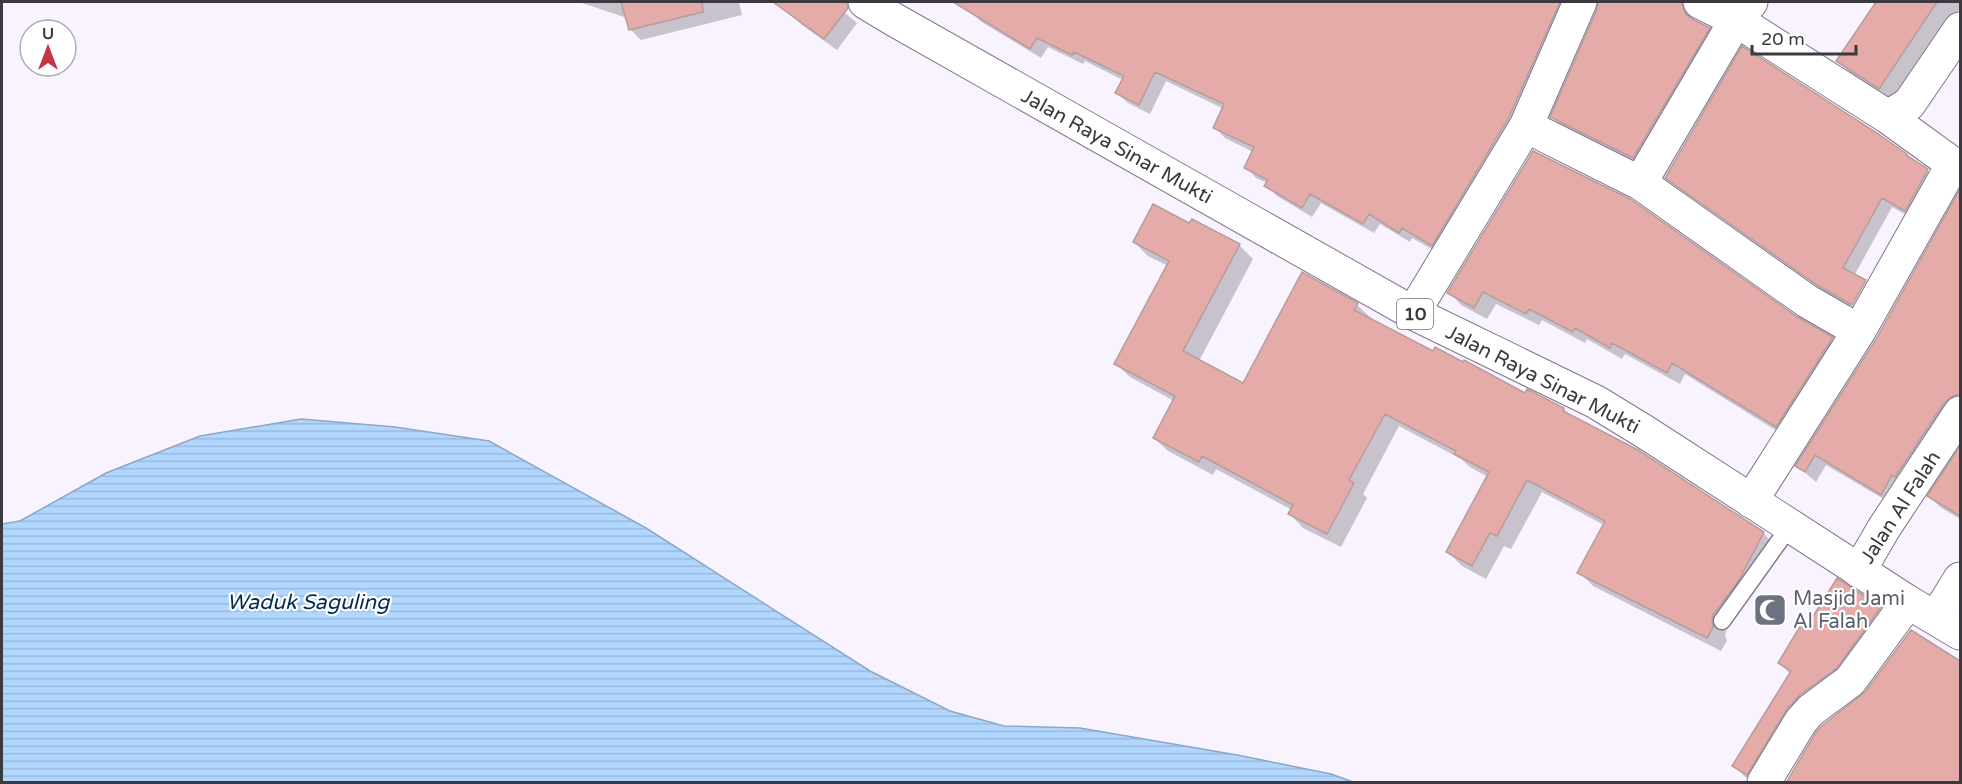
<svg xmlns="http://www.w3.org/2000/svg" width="1962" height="784" font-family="'Varela Round',sans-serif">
<defs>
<pattern id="water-rules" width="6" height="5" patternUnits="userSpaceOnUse" patternTransform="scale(1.5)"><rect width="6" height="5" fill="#b1d7ff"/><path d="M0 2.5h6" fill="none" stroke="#99b9dc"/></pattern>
</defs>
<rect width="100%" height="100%" fill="#f9f3ff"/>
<path fill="url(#water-rules)" stroke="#8ea7c5" stroke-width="1.5" d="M 301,419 L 395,427 L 489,441 L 646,528 L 870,671 L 950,711 L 1004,726 L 1080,728 L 1237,755 L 1331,774 L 1353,782 L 2,782 L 2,524 L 20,521 L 106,473 L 200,436 Z"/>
<path fill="#0003" d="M 579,2 L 739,2 L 742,15 L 641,40 L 630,29 L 627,18 Z
M 798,2 L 832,2 L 857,23 L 837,50 L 802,25 L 790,13 Z
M 957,2 L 1576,2 L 1442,255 L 1412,238 L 1410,242 L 1380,224 L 1374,233 L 1321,203 L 1312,217 L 1277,196 L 1266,185 L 1267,183 L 1256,178 L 1246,167 L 1253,152 L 1225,138 L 1215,127 L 1224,109 L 1166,81 L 1150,114 L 1128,103 L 1117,93 L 1123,80 L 1085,61 L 1083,64 L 1048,47 L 1041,58 L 980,21 L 970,10 L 971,8 Z
M 1600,2 L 1696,2 L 1691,14 L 1694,21 L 1709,29 L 1719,39 L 1644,168 L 1563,127 L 1552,117 L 1599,10 Z
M 1878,2 L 1960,2 L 1960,9 L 1896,105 L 1855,78 L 1838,61 Z
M 1534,152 L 1832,339 L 1844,351 L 1788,438 L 1685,374 L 1680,384 L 1625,354 L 1622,359 L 1587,339 L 1585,343 L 1542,320 L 1539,325 L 1496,304 L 1487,319 L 1461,305 L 1449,292 Z
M 1911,160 L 1928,171 L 1938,181 L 1915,220 L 1892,207 L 1854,276 L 1866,283 L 1863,283 L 1849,307 L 1829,295 L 1677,187 L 1667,177 Z
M 1960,192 L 1960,408 L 1892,504 L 1826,465 L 1816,482 L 1797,466 L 1877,341 Z
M 1192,221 L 1239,245 L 1253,259 L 1199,361 L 1244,385 L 1357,305 L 1371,318 L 1370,320 L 1434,353 L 1526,395 L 1564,409 L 1572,417 L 1763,533 L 1777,547 L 1752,594 L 1727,629 L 1725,635 L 1727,641 L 1721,651 L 1593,586 L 1579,572 L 1604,525 L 1542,492 L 1511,549 L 1504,546 L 1486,579 L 1462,566 L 1448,552 L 1488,477 L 1470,467 L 1461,459 L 1399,426 L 1363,494 L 1367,498 L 1341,547 L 1303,528 L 1290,514 L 1292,510 L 1216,469 L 1213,475 L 1168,451 L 1154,438 L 1174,401 L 1130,377 L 1116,364 L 1168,266 L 1148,256 L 1134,242 L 1190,225 Z
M 1866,283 L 1875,291 L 1862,314 L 1852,308 Z
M 1960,449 L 1960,519 L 1940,507 L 1929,496 Z
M 1880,608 L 1891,619 L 1755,782 L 1745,777 L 1734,766 L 1791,675 L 1780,663 L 1808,628 Z
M 1911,632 L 1960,662 L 1960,782 L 1787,782 L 1866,693 Z"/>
<path fill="#e5aba9" stroke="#b59d9b" stroke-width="1.5" d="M 621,2 L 702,2 L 703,12 L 629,30 Z
M 773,2 L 846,2 L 848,8 L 824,39 Z
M 953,2 L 1560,2 L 1509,117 L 1432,246 L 1402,228 L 1399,233 L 1369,214 L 1363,224 L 1310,194 L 1302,208 L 1264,186 L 1268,180 L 1244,168 L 1254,147 L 1213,128 L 1224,104 L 1155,72 L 1139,105 L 1115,93 L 1124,76 L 1074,52 L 1072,55 L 1037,38 L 1030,49 Z
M 1598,2 L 1682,2 L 1685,13 L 1692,19 L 1710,28 L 1633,158 L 1550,117 L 1597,9 Z
M 1876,2 L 1937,2 L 1879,89 L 1836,61 Z
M 1742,46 L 1877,133 L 1907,154 L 1906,155 L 1928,169 L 1905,211 L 1882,198 L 1843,268 L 1866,280 L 1852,305 L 1817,285 L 1665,178 Z
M 1533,151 L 1630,199 L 1796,316 L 1833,337 L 1776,427 L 1672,363 L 1667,373 L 1612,343 L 1610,348 L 1575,328 L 1573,332 L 1529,309 L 1526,314 L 1483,292 L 1474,308 L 1447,293 Z
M 1960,189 L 1960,394 L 1951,397 L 1944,403 L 1895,477 L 1892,475 L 1881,495 L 1815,455 L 1805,472 L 1795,466 L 1875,341 Z
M 1153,204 L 1189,223 L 1192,219 L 1240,244 L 1183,351 L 1243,383 L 1302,272 L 1358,303 L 1354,310 L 1433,351 L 1435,347 L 1463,362 L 1464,360 L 1525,393 L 1527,389 L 1564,408 L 1563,411 L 1638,450 L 1764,532 L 1739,580 L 1713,615 L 1712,621 L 1713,627 L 1707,638 L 1577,573 L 1605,521 L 1527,480 L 1497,536 L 1490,533 L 1472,566 L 1446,552 L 1489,472 L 1454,454 L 1456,451 L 1385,414 L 1349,480 L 1354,483 L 1327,534 L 1288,514 L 1293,505 L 1202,456 L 1199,462 L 1153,438 L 1175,396 L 1114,364 L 1169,261 L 1133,242 Z
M 1960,446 L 1960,516 L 1927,496 Z
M 1837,578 L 1881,607 L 1837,668 L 1800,695 L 1787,709 L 1747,775 L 1732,766 L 1791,671 L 1778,663 L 1802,623 L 1807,626 Z
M 1911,630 L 1960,661 L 1960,783 L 1786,783 L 1816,732 L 1824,724 L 1865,692 Z"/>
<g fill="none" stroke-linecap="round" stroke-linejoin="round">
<defs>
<path id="service" d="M 1722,621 L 1790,526"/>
<path id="minor" d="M 1700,2 L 1736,20 L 1888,117
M 1526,126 L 1640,183 L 1807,301 L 1859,331
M 1640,183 L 1736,20 L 1751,2
M 1413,313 L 1526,126 L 1580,2
M 1751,501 L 1859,331 L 1953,164 L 1888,117 L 1909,104 L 1960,29
M 1859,571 L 1884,528 L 1960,413
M 1936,618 L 1960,579
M 1764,782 L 1801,721 L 1811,710 L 1850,681 L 1908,602"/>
<path id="trunk" d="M 865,2 L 893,19 L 1413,313 L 1596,402 L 1645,432 L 1908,602 L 1960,633"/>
</defs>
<use href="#service" stroke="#807789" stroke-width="19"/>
<use href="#minor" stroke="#807789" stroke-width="35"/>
<use href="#trunk" stroke="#807789" stroke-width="35"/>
<use href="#service" stroke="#fff" stroke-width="16"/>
<use href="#minor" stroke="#fff" stroke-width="33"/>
<use href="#trunk" stroke="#fff" stroke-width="33"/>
</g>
<defs>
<symbol id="mosque-square" viewBox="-11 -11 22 22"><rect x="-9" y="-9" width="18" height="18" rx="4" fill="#6b7280" stroke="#fff"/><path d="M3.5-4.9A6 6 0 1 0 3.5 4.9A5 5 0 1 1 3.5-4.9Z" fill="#fff"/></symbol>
</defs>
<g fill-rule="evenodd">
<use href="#mosque-square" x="1751" y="591" width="38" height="38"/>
</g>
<g text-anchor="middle" stroke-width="4.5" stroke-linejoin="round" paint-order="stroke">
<rect fill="#fff" stroke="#767479" stroke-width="1.5" x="1397" y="299" width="36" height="30" rx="4.5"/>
<g font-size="18" font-weight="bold" fill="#3b383f">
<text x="1415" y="320">10</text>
</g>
<g font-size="20" fill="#3b383f" stroke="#fff">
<text transform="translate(1117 146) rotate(29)" y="7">Jalan Raya Sinar Mukti</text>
<text transform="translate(1543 379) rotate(27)" y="7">Jalan Raya Sinar Mukti</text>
<text transform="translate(1900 507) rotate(-57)" y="7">Jalan Al Falah</text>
</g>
<g font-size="20" fill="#5b616d" stroke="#fff" text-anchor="start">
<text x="1793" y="605">Masjid Jami<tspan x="1793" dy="23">Al Falah</tspan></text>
</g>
<g font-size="21" font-style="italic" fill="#022b4f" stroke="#fff">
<text x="308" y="609">Waduk Saguling</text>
</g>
</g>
<rect width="1962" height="784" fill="none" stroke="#3b383f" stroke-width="6"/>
<g transform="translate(48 48)"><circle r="28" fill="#ffffff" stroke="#b1afb2" stroke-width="1.5"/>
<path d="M0-4.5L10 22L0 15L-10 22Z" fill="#c53548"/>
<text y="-9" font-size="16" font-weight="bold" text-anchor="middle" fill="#3b383f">U</text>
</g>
<path d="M1752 45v9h104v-9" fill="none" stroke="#3b383f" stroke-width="3"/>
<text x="1761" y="45" font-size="18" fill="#3b383f" stroke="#ffffff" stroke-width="4.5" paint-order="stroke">20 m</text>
</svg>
